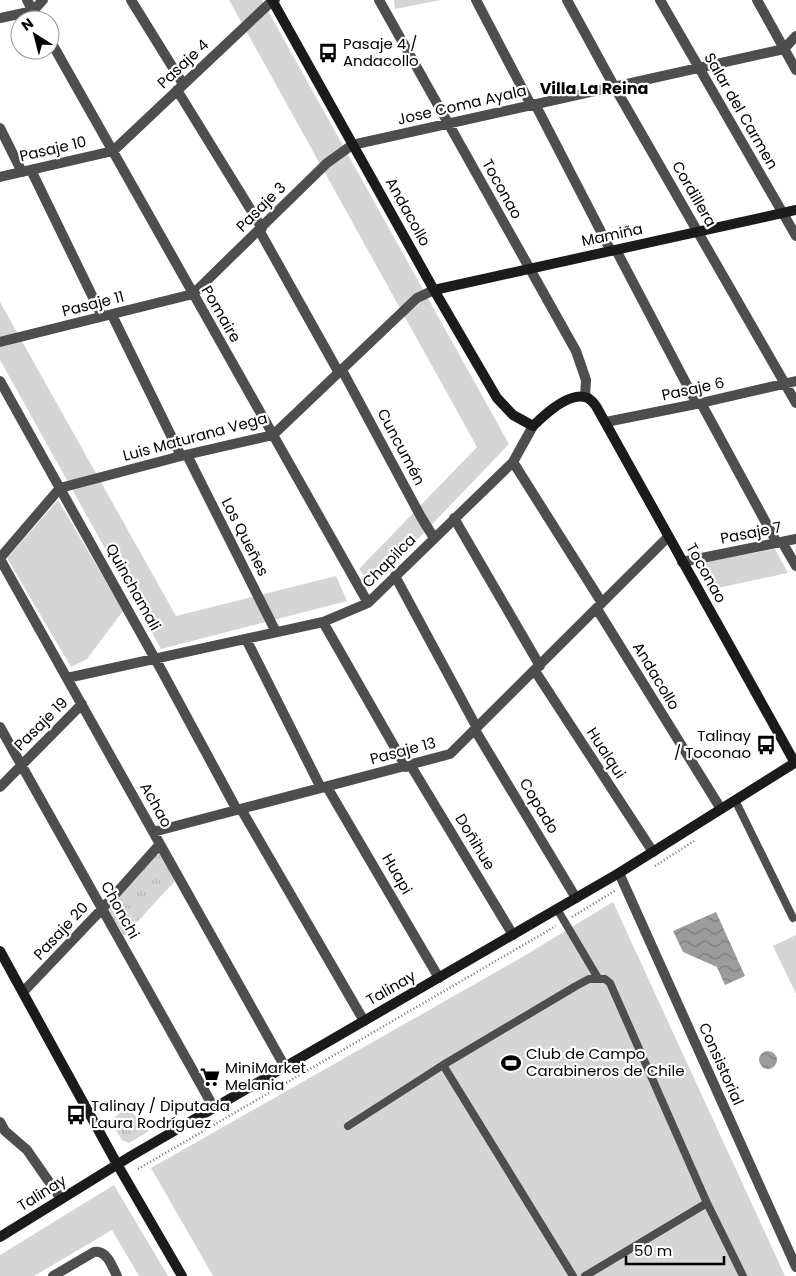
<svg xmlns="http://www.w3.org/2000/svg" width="796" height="1276" font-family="Poppins,sans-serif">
<defs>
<pattern id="grass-tufts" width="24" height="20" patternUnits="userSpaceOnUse" patternTransform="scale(1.25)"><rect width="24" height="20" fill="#d5d5d5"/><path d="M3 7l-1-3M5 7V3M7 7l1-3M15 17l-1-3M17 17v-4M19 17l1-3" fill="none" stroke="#b5b5b5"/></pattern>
<pattern id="water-waves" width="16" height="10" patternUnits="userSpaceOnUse" patternTransform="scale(1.25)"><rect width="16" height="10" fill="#9c9c9c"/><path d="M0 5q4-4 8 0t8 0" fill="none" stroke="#7d7d7d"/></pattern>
</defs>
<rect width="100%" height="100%" fill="#fff"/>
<path fill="url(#grass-tufts)" d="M 159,851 L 175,881 L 124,936 L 108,909 Z
M 127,1107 L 149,1131 L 129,1143 L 122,1140 L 110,1121 Z"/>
<path fill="#d5d5d5" d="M 229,0 L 262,0 L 509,444 L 372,587 L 359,569 L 477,447 Z
M 394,0 L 441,0 L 395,9 Z
M 0,302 L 176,616 L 336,576 L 347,601 L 161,649 L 0,360 Z
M 58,500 L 123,611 L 87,659 L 71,667 L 7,558 Z
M 775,549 L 788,573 L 713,589 L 697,563 Z
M 613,902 L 785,1276 L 213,1276 L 151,1168 L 519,959 Z
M 796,935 L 796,994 L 773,946 Z
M 114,1185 L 168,1276 L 139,1276 L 112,1230 L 34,1276 L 0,1276 L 0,1255 Z"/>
<path fill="url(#water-waves)" d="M 716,912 L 745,976 L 725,985 L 717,967 L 683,952 L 673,931 Z
M759 1060a9 9 0 1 1 18 0a9 9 0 1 1-18 0Z"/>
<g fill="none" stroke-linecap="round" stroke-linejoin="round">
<path stroke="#707070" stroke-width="2.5" stroke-dasharray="1 2.5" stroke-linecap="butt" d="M 655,866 L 694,841
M 572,917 L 616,890
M 138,1169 L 556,926"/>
<path stroke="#4e4e4e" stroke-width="8" d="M 735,800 L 793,918
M 557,909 L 598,978
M 443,1065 L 573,1276
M 348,1126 L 443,1065 L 576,986 L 589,979 L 605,979 L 610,983 L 707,1203 L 743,1276
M 585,1276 L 707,1203"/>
<path stroke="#4e4e4e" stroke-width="10" d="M 27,0 L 38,20
M 131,0 L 183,84
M 379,0 L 576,351 L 586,380 L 585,397
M 476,0 L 531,105
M 567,0 L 614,86 L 796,403
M 660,0 L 796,236
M 757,0 L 796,70
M 0,18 L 33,11 L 43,0
M 50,40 L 368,603
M 177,90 L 262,228
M 535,104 L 611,251
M 0,128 L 22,172
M 31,170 L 102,316
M 0,177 L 113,151 L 272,1 L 275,0
M 259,230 L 339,373
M 616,250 L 697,404
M 112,315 L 181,456
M 0,342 L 193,294 L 327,163 L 352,145 L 784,49 L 796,36
M 342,370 L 421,517 L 434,538
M 0,381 L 163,673 L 237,810
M 701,403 L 777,543
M 606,422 L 701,403 L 796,381
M 187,455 L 276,632
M 513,462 L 602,603
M 454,518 L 540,666
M 782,542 L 796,566
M 0,558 L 60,488 L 181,456 L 273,435 L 417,298 L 434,290
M 0,559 L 285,1067
M 682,562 L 796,539
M 395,576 L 477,728
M 597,609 L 721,809
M 323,622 L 406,767
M 246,639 L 321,788
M 535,671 L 653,852
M 67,678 L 323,622 L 368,603 L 513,462 L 533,426
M 0,727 L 214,1108
M 475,730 L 576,898
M 411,766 L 513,935
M 0,787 L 82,704
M 327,787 L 439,978
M 241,809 L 364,1021
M 153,832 L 450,754 L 668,537
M 619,873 L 796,1267
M 23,992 L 102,909 L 160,844
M 0,1122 L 5,1131 L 27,1150 L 61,1199
M 53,1276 L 94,1252 C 107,1250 112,1266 117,1276"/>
<path stroke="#1b1b1b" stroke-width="10" d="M 272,0 L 434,290 L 497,398 L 513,415 L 533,426 C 544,415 570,390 588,398 C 591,400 594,403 596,406 L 795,763
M 434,290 L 796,210
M 0,951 L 117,1164 L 182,1276
M 0,1237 L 131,1156 L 619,873 L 796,762"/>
</g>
<defs>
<symbol id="bus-bare" viewBox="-9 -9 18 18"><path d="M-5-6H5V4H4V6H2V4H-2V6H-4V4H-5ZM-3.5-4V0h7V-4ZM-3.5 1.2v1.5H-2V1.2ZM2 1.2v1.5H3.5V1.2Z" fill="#000" stroke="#fff" stroke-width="2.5" paint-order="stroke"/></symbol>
<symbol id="stadium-bare" viewBox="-9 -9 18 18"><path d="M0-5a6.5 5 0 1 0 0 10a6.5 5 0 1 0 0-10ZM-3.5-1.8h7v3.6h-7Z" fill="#000" stroke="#fff" stroke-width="2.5" paint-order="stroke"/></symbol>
<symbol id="supermarket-bare" viewBox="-9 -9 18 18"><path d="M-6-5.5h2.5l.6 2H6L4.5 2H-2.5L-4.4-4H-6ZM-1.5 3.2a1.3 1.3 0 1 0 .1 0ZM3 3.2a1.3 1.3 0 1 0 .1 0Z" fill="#000" stroke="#fff" stroke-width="2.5" paint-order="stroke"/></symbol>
</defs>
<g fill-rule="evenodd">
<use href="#bus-bare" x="314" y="39" width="28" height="28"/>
<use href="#bus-bare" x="752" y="731" width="28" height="28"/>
<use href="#stadium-bare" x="497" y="1049" width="28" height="28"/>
<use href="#supermarket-bare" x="196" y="1063" width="28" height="28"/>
<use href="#bus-bare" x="62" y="1101" width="28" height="28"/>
</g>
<g text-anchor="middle" stroke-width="4.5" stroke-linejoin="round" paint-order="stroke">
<g font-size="15" fill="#000" stroke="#fff" text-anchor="start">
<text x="343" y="49">Pasaje 4 /<tspan x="343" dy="17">Andacollo</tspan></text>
<text x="751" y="741" text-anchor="end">Talinay<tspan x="751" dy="17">/ Toconao</tspan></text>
<text x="526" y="1059">Club de Campo<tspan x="526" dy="17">Carabineros de Chile</tspan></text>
<text x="225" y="1073">MiniMarket<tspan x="225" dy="17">Melania</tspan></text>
<text x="91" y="1111">Talinay / Diputada<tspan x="91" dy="17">Laura Rodríguez</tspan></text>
</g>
<g font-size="15" fill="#000" stroke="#fff">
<text transform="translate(183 64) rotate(-43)" y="5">Pasaje 4</text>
<text transform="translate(462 105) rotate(-13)" y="5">Jose Coma Ayala</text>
<text transform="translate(741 111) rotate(60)" y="5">Salar del Carmen</text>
<text transform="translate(53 149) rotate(-13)" y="5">Pasaje 10</text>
<text transform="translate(502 189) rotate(61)" y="5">Toconao</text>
<text transform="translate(694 194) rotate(60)" y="5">Cordillera</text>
<text transform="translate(261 207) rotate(-45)" y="5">Pasaje 3</text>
<text transform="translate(408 212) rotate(61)" y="5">Andacollo</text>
<text transform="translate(612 235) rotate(-12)" y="5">Mamiña</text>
<text transform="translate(93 304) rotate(-14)" y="5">Pasaje 11</text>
<text transform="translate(221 314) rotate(60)" y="5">Pomaire</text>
<text transform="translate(693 389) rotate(-12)" y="5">Pasaje 6</text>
<text transform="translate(195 437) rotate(-15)" y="5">Luis Maturana Vega</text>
<text transform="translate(401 447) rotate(62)" y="5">Cuncumén</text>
<text transform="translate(751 533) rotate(-11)" y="5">Pasaje 7</text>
<text transform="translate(245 537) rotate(63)" y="5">Los Queñes</text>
<text transform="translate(389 561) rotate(-45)" y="5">Chapilca</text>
<text transform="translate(706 573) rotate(61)" y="5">Toconao</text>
<text transform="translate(133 587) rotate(61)" y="5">Quinchamali</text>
<text transform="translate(656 676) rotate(59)" y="5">Andacollo</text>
<text transform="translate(41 724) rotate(-45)" y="5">Pasaje 19</text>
<text transform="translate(403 751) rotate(-15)" y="5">Pasaje 13</text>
<text transform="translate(606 753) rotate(57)" y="5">Hualqui</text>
<text transform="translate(156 805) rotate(61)" y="5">Achao</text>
<text transform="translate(539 806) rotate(59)" y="5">Copado</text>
<text transform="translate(475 842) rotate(59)" y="5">Doñihue</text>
<text transform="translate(397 874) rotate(60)" y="5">Huapi</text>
<text transform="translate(120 910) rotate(61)" y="5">Chonchi</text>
<text transform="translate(61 931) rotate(-47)" y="5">Pasaje 20</text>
<text transform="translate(391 988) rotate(-30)" y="5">Talinay</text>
<text transform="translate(721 1064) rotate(66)" y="5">Consistorial</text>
<text transform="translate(42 1193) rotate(-32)" y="5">Talinay</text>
</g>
<g font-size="16" font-weight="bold" fill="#000" stroke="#fff">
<text x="594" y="94">Villa La Reina</text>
</g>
</g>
<g transform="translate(35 35) rotate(324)"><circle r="24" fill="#ffffff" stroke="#999999"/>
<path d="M0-4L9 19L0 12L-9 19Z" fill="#000000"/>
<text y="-8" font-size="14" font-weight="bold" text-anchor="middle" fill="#000000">N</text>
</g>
<path d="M626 1256v8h98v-8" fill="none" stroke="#000000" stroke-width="2.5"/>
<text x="634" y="1256" font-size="15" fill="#000000" stroke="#ffffff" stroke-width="4" paint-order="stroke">50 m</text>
</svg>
